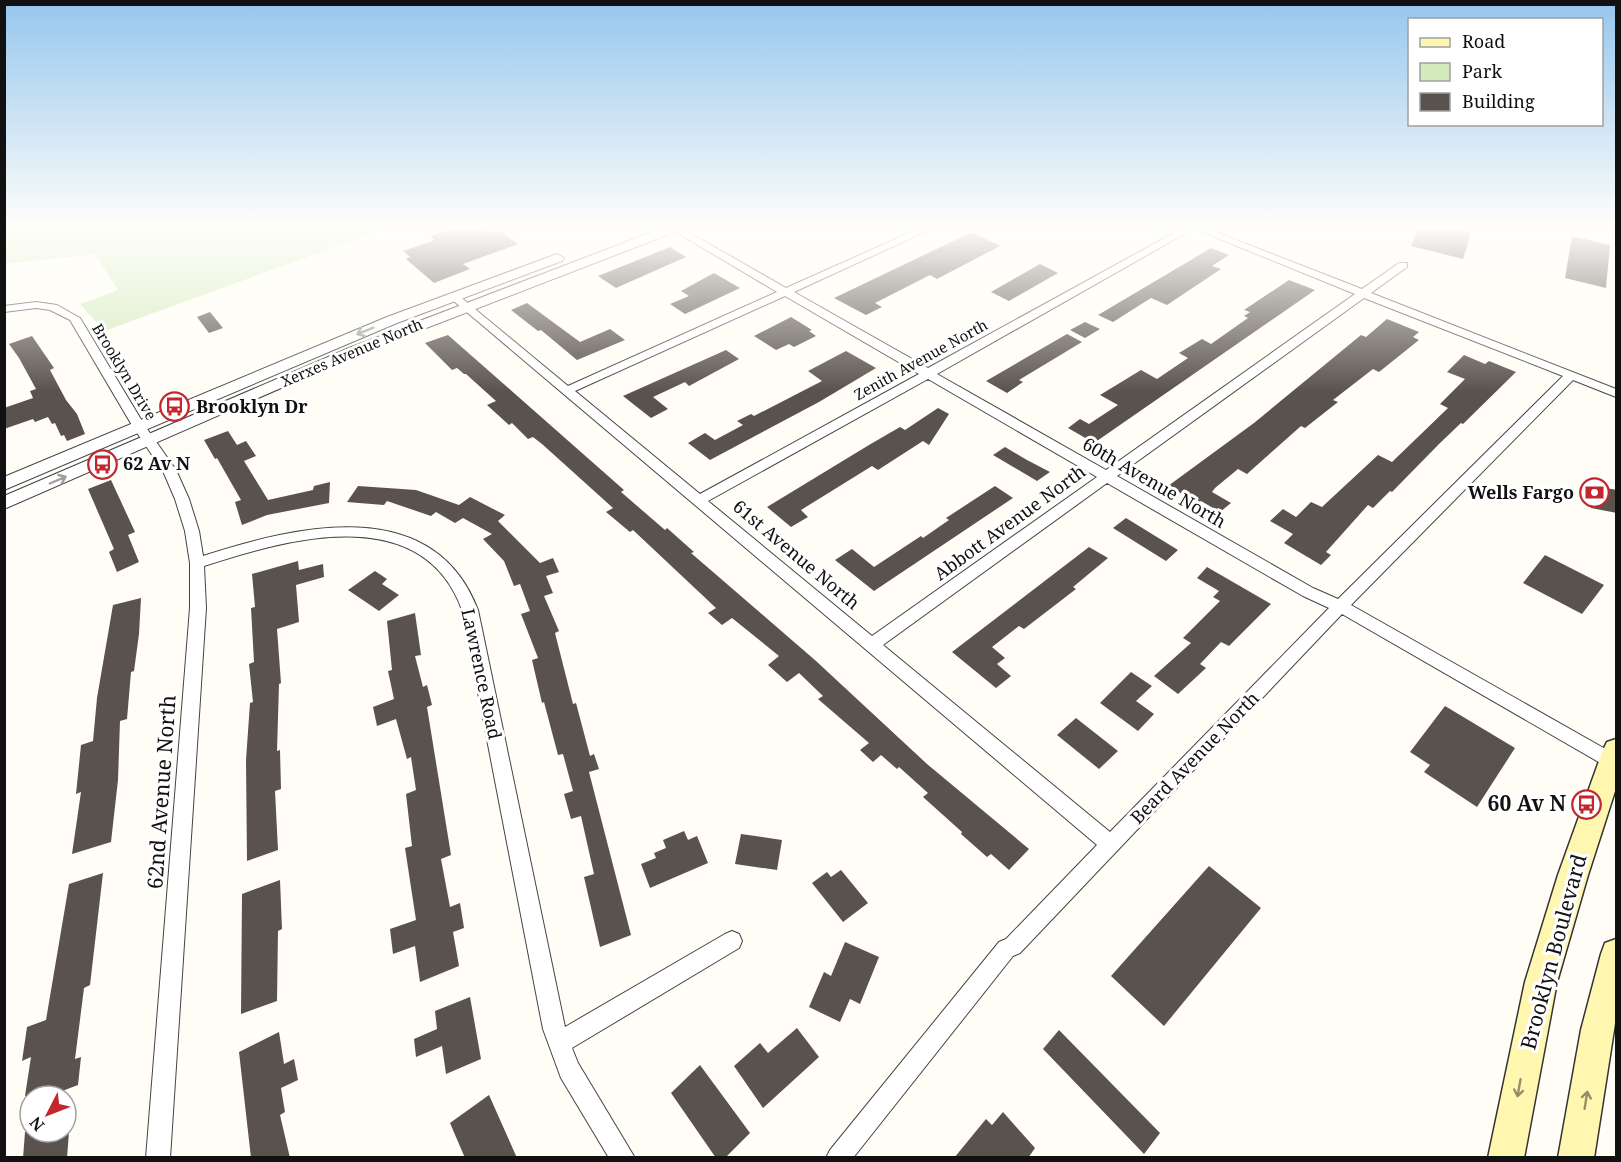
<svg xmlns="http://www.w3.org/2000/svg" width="1621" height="1162" font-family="'Noto Serif',serif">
<rect width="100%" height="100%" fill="#fffdf5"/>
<path fill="#d5ebbd" d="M 4,229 L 385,229 L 104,331 L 80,304 L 118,290 L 95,254 L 5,264 Z"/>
<path fill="#5a524d" d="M 450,229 L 482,229 L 488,233 L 499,230 L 518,244 L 463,264 L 470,269 L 434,283 L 406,259 L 410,257 L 403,251 L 435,240 L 430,236 Z
M 1418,229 L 1452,229 L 1471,233 L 1463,259 L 1411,246 Z
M 972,232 L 1000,246 L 937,279 L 930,275 L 875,303 L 882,307 L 866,315 L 834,298 Z
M 1572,236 L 1610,245 L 1606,288 L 1565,278 Z
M 670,247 L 686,257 L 616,288 L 598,276 Z
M 1211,248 L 1229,255 L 1212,266 L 1221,269 L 1167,305 L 1151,298 L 1113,322 L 1098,315 Z
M 1040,264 L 1058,273 L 1009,301 L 991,292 Z
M 714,273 L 740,288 L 685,314 L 670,304 L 689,296 L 681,291 Z
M 1289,280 L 1315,290 L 1094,443 L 1068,428 L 1080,419 L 1089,424 L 1118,405 L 1100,395 L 1141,370 L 1157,379 L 1188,358 L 1179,353 L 1202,339 L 1211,344 L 1248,318 L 1244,316 L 1250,312 L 1244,310 Z
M 527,303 L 580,342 L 610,329 L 625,340 L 577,360 L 541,330 L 538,331 L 511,310 Z
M 210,312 L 223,328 L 209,333 L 197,317 Z
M 791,317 L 812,330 L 809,331 L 816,336 L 794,347 L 789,344 L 776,350 L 754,336 Z
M 1387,319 L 1419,332 L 1413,337 L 1419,340 L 1379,372 L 1373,369 L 1333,400 L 1338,402 L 1305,428 L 1301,426 L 1247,474 L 1238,469 L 1215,488 L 1212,492 L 1231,503 L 1220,512 L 1201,501 L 1198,503 L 1168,486 L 1254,423 L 1361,335 L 1366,337 Z
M 1085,322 L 1100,329 L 1085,338 L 1070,330 Z
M 1067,334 L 1082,342 L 1019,380 L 1023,382 L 1007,393 L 986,381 Z
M 448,335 L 624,490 L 621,492 L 665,530 L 667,528 L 694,552 L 691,553 L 816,661 L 927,764 L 1029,849 L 1009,870 L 991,854 L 987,857 L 961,834 L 962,832 L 923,797 L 928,793 L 899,767 L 897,769 L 881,755 L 873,762 L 860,750 L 869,743 L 818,699 L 823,696 L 799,673 L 787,682 L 768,665 L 779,656 L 732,618 L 722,625 L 708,613 L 716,608 L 633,530 L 630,532 L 606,512 L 613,508 L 542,444 L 533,437 L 528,439 L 512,423 L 509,425 L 487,405 L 496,401 L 466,374 L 464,374 L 457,368 L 452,370 L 425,343 Z
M 32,336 L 54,368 L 50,370 L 66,400 L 77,414 L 85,434 L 67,441 L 64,435 L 61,436 L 55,423 L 52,424 L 48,417 L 35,422 L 33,419 L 4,429 L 4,408 L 33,398 L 30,391 L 36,389 L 19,358 L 9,344 Z
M 726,350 L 739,359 L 689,386 L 685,382 L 653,397 L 668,409 L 651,418 L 623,396 Z
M 846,351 L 876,368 L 819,402 L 710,460 L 688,443 L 705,433 L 715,440 L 743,425 L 737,421 L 751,414 L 754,416 L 822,381 L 808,371 Z
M 1464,355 L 1485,364 L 1489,361 L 1516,372 L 1463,424 L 1461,423 L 1439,444 L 1392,492 L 1390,491 L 1373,508 L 1368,505 L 1326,552 L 1331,555 L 1321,565 L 1284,543 L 1293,534 L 1270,521 L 1283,509 L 1296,517 L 1311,502 L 1322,507 L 1378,455 L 1392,462 L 1448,408 L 1440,404 L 1465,379 L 1447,372 Z
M 938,408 L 949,414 L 929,445 L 923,441 L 878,470 L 872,466 L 801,510 L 808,517 L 791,527 L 767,507 L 869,445 L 900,427 L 905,430 Z
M 228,431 L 237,445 L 246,441 L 256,456 L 244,461 L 268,500 L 313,490 L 314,486 L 330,482 L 329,503 L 267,515 L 242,525 L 235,502 L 241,500 L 217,458 L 215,459 L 204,440 Z
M 1005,447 L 1027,460 L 1050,472 L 1037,481 L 993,455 Z
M 111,480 L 135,532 L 128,535 L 139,562 L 117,572 L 109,552 L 114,549 L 88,489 Z
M 1584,484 L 1617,490 L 1617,513 L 1591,508 Z
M 358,486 L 416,490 L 459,505 L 470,497 L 505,515 L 498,521 L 540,563 L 553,558 L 559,572 L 546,576 L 553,593 L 544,596 L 559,631 L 555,633 L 573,704 L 576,703 L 590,756 L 594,754 L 599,769 L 589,772 L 631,935 L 600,947 L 584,877 L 594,874 L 581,816 L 571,819 L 564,794 L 573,791 L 563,754 L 558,755 L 544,702 L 542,703 L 532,660 L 538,658 L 521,614 L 530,611 L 520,584 L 514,586 L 504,561 L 483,539 L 492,534 L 463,518 L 455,523 L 436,512 L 431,516 L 387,501 L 384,505 L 347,502 Z
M 995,486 L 1013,498 L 874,591 L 835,560 L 852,549 L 874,567 L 921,536 L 923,538 L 949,520 L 946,518 Z
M 1126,518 L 1178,550 L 1166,561 L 1113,528 Z
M 1089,547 L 1108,558 L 1073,587 L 1076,589 L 1024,629 L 1019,626 L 992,647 L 1005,658 L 997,664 L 1011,676 L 996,688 L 952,652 Z
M 1545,555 L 1604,585 L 1582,614 L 1523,583 Z
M 298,561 L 299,570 L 323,564 L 324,577 L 296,585 L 299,622 L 277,629 L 281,683 L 279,684 L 277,751 L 280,750 L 281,789 L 275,791 L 278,850 L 247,861 L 246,760 L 250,703 L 253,702 L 249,664 L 254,662 L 251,608 L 255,607 L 252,574 Z
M 1207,567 L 1271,604 L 1229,646 L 1221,642 L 1200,664 L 1206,668 L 1178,694 L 1154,676 L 1191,643 L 1183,638 L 1220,601 L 1213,597 L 1219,591 L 1197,578 Z
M 375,571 L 387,579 L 382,584 L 399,595 L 379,611 L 348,590 Z
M 141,598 L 139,634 L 134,671 L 131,672 L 127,719 L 120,721 L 118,780 L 111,842 L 72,854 L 81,792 L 76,794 L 81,745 L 93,741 L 97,698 L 113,605 Z
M 415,613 L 421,655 L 415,656 L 423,687 L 427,685 L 432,705 L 427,707 L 451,855 L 441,859 L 450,907 L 460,903 L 464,928 L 453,932 L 459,966 L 420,982 L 415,946 L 393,954 L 390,929 L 416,920 L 405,848 L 412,846 L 406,794 L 416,790 L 411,757 L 407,759 L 396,719 L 377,726 L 373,707 L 394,699 L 388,671 L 392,670 L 387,621 Z
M 1131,672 L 1152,686 L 1136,701 L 1154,714 L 1138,731 L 1100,703 Z
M 1445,706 L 1515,748 L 1477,807 L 1424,772 L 1430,765 L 1410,752 Z
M 1076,718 L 1118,751 L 1099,769 L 1057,735 Z
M 684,831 L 688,840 L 697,836 L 708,863 L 650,888 L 641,864 L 656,858 L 654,853 L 666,848 L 663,840 Z
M 741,834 L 782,840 L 777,870 L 735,864 Z
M 1209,866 L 1261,908 L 1164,1026 L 1111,976 Z
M 841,870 L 868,903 L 843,922 L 812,883 L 827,872 L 831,877 Z
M 103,873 L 90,985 L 84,988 L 75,1059 L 81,1057 L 78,1085 L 49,1096 L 25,1096 L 31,1057 L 22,1061 L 27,1027 L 46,1020 L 69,884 Z
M 280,880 L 282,929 L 278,931 L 277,1001 L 241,1014 L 242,894 Z
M 845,942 L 879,957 L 860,1004 L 850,999 L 840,1022 L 809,1007 L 824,972 L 831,976 Z
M 470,997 L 481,1059 L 446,1074 L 442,1046 L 416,1057 L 414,1039 L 437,1029 L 435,1011 Z
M 797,1028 L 819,1057 L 763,1108 L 734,1066 L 760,1043 L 768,1053 Z
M 1059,1030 L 1160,1133 L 1144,1154 L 1043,1049 Z
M 279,1032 L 284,1064 L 294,1059 L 298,1080 L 281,1088 L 285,1112 L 280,1115 L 290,1158 L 251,1158 L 239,1052 Z
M 700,1065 L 750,1133 L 725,1158 L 716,1158 L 671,1093 Z
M 489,1095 L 517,1158 L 465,1158 L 450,1123 Z
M 1003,1112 L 1035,1148 L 1028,1158 L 954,1158 L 986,1119 L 992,1125 Z
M 25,1132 L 69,1132 L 67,1158 L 23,1158 Z"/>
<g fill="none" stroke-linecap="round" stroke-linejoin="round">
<defs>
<path id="minor" d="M 671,229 L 683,229 L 786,288 L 918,229 L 931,229 L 794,292 L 928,368 L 1181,229 L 1193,229 L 937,374 L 1106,470 L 1355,294 L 1195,229 L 1208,229 L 1362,289 L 1399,263 L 1407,263 L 1407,267 L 1371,293 L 1616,389 L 1616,397 L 1573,380 L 1351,605 L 1616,755 L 1616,772 L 1342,614 L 1020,953 L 1013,956 L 853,1158 L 826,1158 L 830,1150 L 999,942 L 1006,939 L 1097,845 L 449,297 L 450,295 L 458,295 L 568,386 L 777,292 ZM 785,296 L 919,374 L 700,494 L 575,391 ZM 1364,298 L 1563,376 L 1338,599 L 1313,588 L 1117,476 ZM 928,379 L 1097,477 L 872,636 L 708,501 ZM 1107,483 L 1303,596 L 1329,608 L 1110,832 L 883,645 Z
M 36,302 L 57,305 L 80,318 L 145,426 L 176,470 L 189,499 L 199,531 L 203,556 C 295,526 433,492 478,610 L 565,1027 L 725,934 L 732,931 L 739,934 L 742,941 L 739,948 L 572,1048 L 578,1063 L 635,1158 L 609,1158 L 561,1078 L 543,1029 L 462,610 C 422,500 287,539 204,566 L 206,608 L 170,1158 L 146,1158 L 190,608 L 190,563 L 185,531 L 175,499 L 163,471 L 133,427 L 70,320 L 50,310 L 36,308 L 4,312 L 4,306 Z"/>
<path id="tertiary" d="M 660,229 L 677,229 L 675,232 L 359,354 L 4,509 L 4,496 L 349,348 Z
M 557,254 L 564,258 L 562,261 L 397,323 L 4,490 L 4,477 L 387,317 Z"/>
<path id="secondary" d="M 1616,739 L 1616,788 L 1588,875 L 1557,982 L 1524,1158 L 1488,1158 L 1525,982 L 1558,875 L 1603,750 L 1607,742 Z
M 1616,939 L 1616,1017 L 1594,1158 L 1558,1158 L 1581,1030 L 1601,954 L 1605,943 Z"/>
</defs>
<use href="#minor" stroke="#444" stroke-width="2"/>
<use href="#tertiary" stroke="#444" stroke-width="2"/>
<use href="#secondary" stroke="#333" stroke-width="3"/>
<use href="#minor" fill="#fff" fill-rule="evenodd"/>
<use href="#tertiary" fill="#fff" fill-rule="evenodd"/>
<use href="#secondary" fill="#fff6b0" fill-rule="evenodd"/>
</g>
<defs><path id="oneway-shaft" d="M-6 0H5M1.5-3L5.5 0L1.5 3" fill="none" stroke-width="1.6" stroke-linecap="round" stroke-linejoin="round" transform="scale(1.5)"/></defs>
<g stroke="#a0a0a0">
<use href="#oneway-shaft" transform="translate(365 331) rotate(158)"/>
<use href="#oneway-shaft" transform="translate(58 480) rotate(-23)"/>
</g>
<g stroke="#948f68">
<use href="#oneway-shaft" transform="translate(1519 1088) rotate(100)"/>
<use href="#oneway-shaft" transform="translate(1586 1100) rotate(-81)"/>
</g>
<linearGradient id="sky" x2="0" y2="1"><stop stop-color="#95c6ee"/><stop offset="0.58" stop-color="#fffefa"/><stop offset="1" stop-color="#fffefa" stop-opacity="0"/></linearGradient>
<rect width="1621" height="392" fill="url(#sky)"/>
<defs>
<symbol id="bus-ring" viewBox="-11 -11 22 22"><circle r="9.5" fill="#fff" stroke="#c4262e" stroke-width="1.5"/><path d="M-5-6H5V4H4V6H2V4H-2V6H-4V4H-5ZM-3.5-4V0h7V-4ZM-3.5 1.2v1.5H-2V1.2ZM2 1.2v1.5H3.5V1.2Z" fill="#c4262e"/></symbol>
<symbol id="bank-ring" viewBox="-11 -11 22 22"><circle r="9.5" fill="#fff" stroke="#c4262e" stroke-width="1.5"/><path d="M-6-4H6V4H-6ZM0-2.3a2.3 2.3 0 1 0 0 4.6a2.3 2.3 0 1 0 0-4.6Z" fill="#c4262e"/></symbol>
</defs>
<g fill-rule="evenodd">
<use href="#bus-ring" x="158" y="390" width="33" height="33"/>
<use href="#bus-ring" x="86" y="448" width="33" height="33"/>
<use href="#bank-ring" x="1578" y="476" width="33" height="33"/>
<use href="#bus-ring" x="1570" y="788" width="33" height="33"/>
</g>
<g text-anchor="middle" stroke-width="6" stroke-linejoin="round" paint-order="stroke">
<g font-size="15" fill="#111" stroke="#fff">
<text transform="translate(352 353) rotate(-23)" y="5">Xerxes Avenue North</text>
<text transform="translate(921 360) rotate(-29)" y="5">Zenith Avenue North</text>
<text transform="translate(124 372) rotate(59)" y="5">Brooklyn Drive</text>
</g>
<g font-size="18" font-weight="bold" fill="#111" stroke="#fff" text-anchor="start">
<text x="196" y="413">Brooklyn Dr</text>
<text x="123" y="470">62 Av N</text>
<text x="1574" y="499" text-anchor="end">Wells Fargo</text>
</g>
<g font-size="18" fill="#111" stroke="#fff">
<text transform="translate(1154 483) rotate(30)" y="6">60th Avenue North</text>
<text transform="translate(1010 523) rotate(-36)" y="6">Abbott Avenue North</text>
<text transform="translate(796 555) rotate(40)" y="6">61st Avenue North</text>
<text transform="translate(481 674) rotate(78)" y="6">Lawrence Road</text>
<text transform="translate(1195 758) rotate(-46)" y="6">Beard Avenue North</text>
</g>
<g font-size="21" fill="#111" stroke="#fff">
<text transform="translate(162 792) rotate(-86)" y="7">62nd Avenue North</text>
<text transform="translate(1554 952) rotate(-75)" y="7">Brooklyn Boulevard</text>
</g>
<g font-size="21" font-weight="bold" fill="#111" stroke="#fff" text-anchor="end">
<text x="1566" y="811">60 Av N</text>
</g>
</g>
<rect width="1621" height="1162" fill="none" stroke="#111111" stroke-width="12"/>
<rect x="1408" y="18" width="195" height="108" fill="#ffffff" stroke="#a0a0a0" stroke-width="1.5"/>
<rect x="1420" y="38" width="30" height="9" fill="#fff6b0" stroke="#a0a0a0" stroke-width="1.5"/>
<text x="1462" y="48" font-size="18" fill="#111111">Road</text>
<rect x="1420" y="63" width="30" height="18" fill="#d5ebbd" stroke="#a0a0a0" stroke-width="1.5"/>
<text x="1462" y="78" font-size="18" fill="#111111">Park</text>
<rect x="1420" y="93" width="30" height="18" fill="#5a524d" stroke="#a0a0a0" stroke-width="1.5"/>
<text x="1462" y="108" font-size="18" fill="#111111">Building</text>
<g transform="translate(48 1114) rotate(228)"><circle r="28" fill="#ffffff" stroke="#a0a0a0" stroke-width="1.5"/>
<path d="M0-4.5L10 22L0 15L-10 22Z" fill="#c4262e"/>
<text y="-9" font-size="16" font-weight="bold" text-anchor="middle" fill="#111111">N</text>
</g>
</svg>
